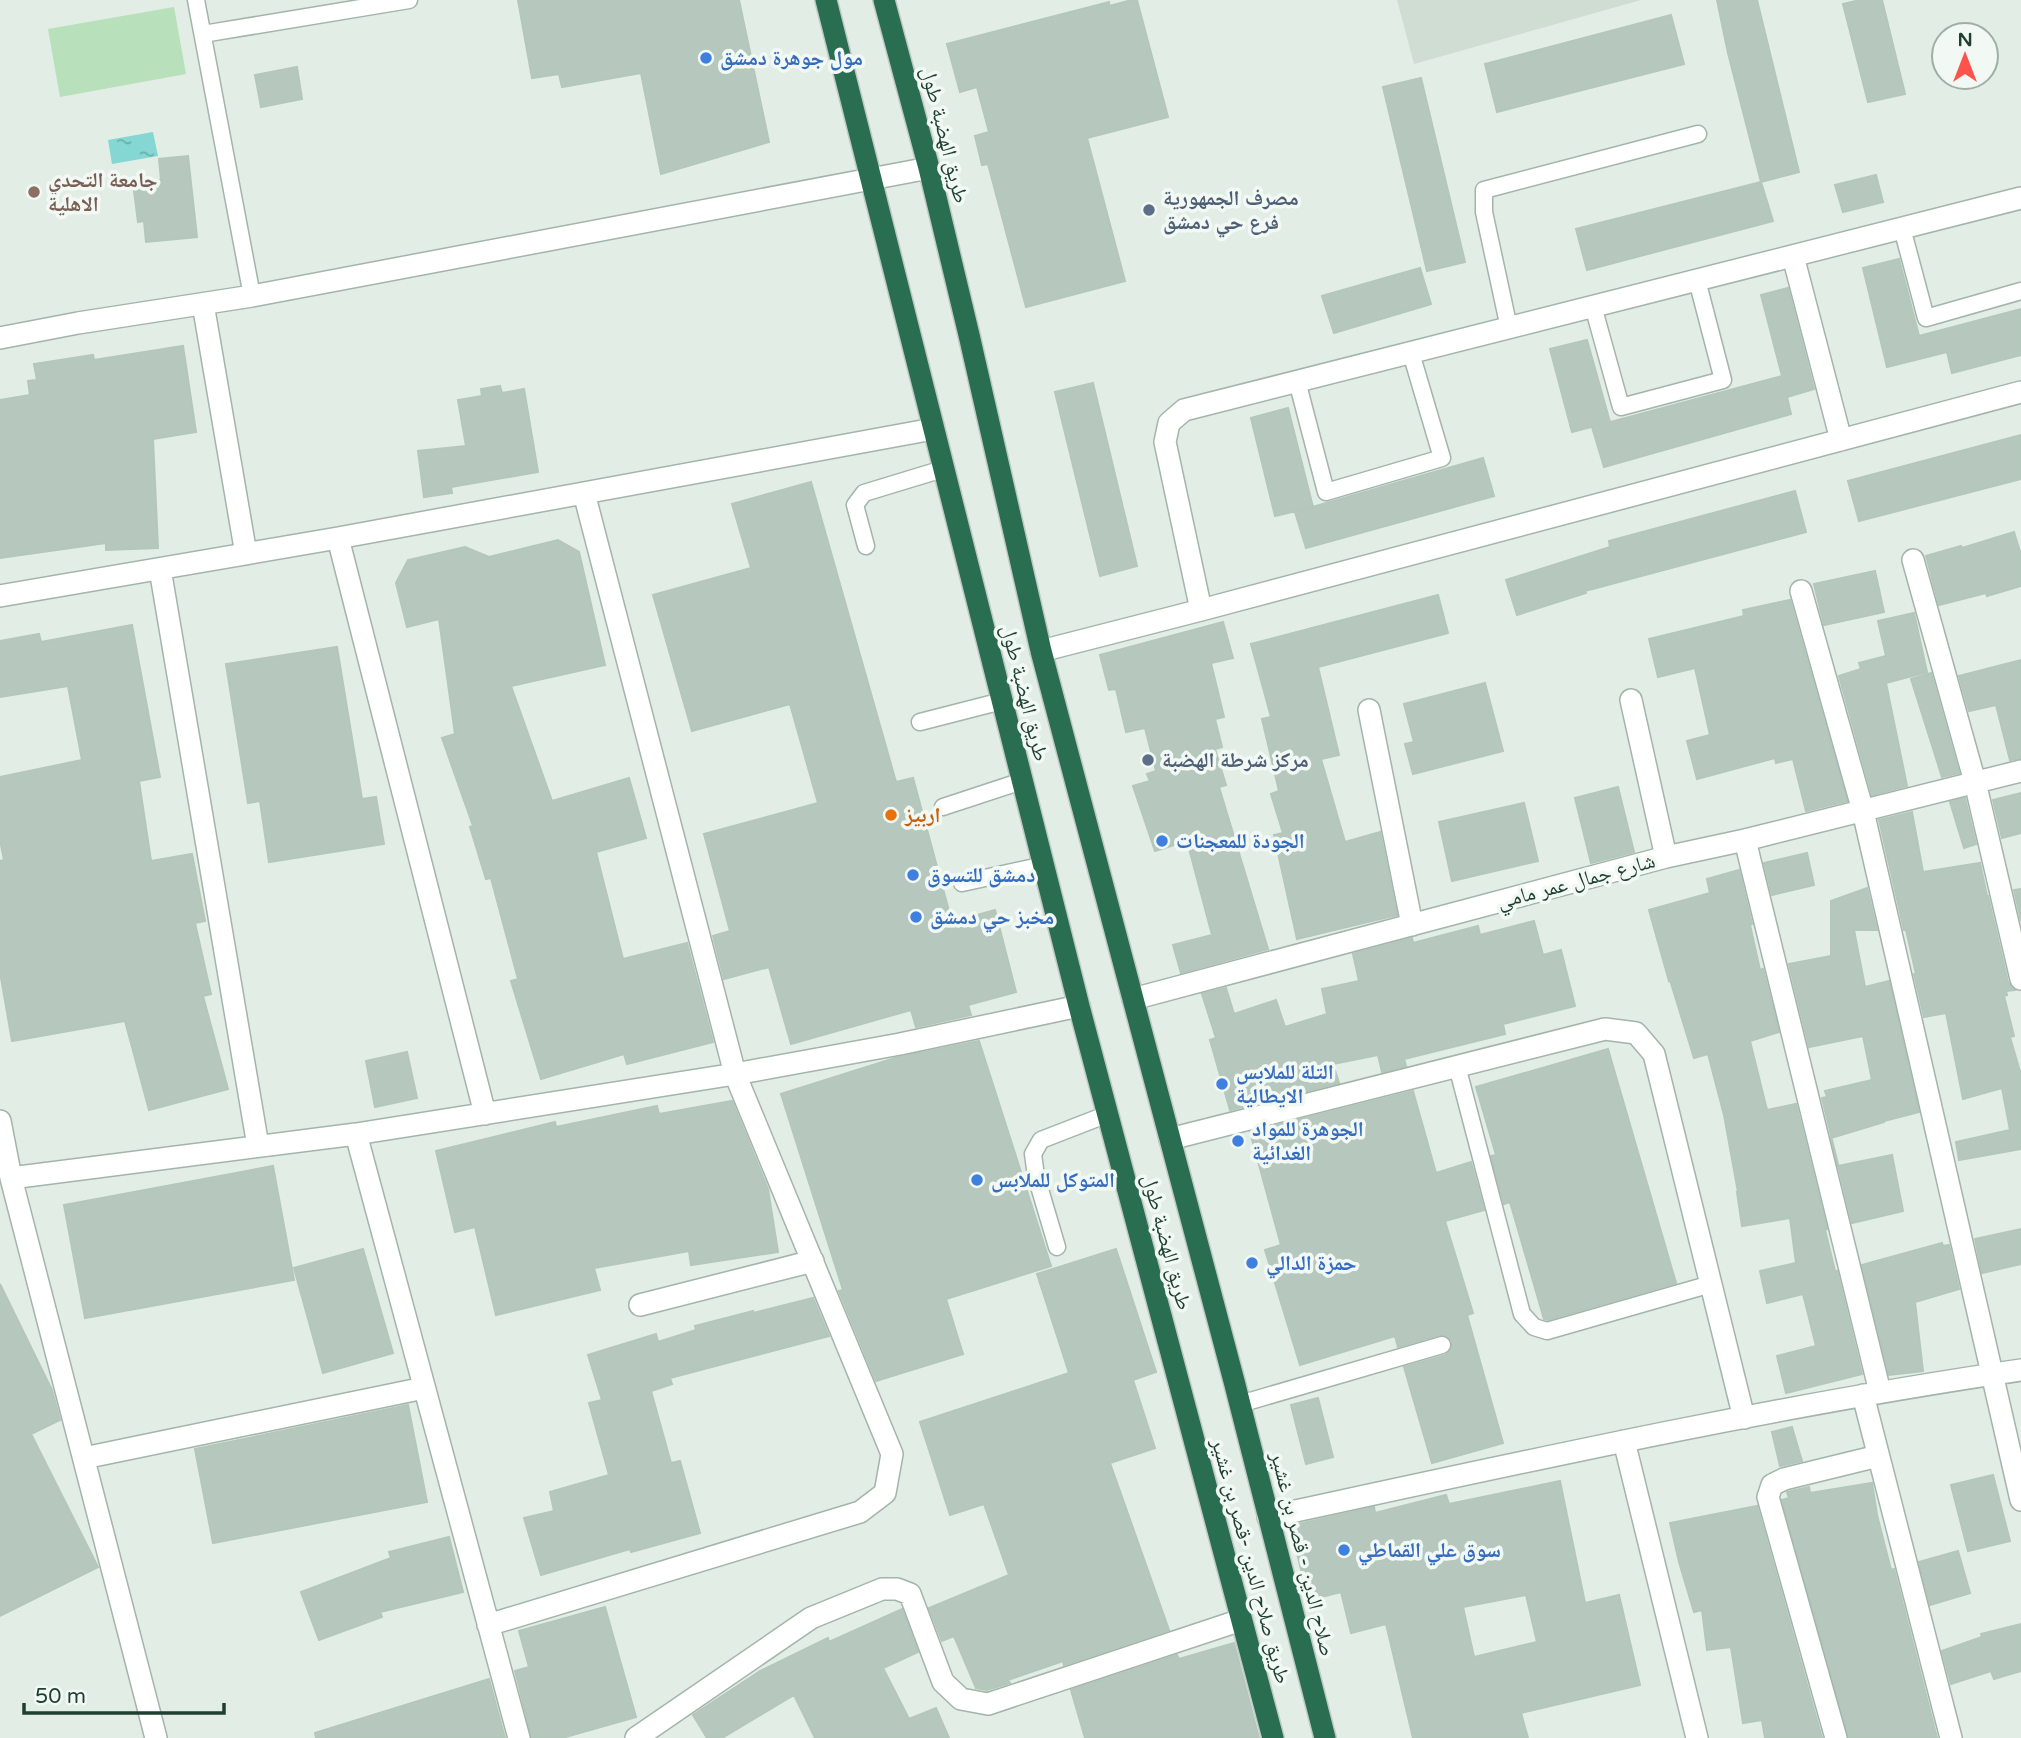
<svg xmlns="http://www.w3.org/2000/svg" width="2021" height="1738" font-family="'Varela Round','Noto Naskh Arabic',sans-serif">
<defs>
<pattern id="water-ripples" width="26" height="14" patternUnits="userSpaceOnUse" patternTransform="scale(1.75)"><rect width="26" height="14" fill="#84d7d2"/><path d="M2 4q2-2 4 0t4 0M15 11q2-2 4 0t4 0" fill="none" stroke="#6bb0ab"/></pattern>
</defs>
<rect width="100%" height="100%" fill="#e1ede5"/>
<path fill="#cfddd3" d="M 1397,0 L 1641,0 L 1414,64 Z"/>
<path fill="#b8e0ba" d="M 174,7 L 186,74 L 60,97 L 48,29 Z"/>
<path fill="url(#water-ripples)" d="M 153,132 L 158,156 L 112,164 L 108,140 Z"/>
<path fill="#b6c8bd" stroke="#b3c7ba" stroke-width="2" fill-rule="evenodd" d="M 518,0 L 739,0 L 769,142 L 661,174 L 641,73 L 562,87 L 559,74 L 532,78 Z
M 1132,0 L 1137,0 L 1168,117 L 1087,138 L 1125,281 L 1026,307 L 988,164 L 982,165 L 975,136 L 989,132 L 977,87 L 960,92 L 947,44 L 1109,2 L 1109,6 Z
M 1717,0 L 1757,0 L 1799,172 L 1761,182 L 1728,53 Z
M 1860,0 L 1882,0 L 1905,94 L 1868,102 L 1843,4 Z
M 1671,15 L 1684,64 L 1497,112 L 1485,64 Z
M 297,67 L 302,99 L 261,107 L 255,75 Z
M 1421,78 L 1465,262 L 1427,271 L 1383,87 Z
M 188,156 L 197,237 L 146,242 L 144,221 L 138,222 L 133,183 L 161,180 L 159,159 Z
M 1876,175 L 1883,202 L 1843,212 L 1835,185 Z
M 1761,182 L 1773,221 L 1587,270 L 1576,229 Z
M 1899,259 L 1919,336 L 2021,309 L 2021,355 L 1952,373 L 1947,352 L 1887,367 L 1863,268 Z
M 1420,268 L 1431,304 L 1334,333 L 1322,296 Z
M 1788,288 L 1814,389 L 1787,397 L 1791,414 L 1604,467 L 1592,427 L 1782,376 L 1761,295 Z
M 1587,340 L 1610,422 L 1572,432 L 1550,349 Z
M 183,346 L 196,432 L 153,439 L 158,548 L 106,550 L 106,543 L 0,558 L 0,400 L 30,395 L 28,381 L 37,380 L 34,364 L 93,355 L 94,360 Z
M 1093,383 L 1137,566 L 1100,576 L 1055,392 Z
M 500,386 L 502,393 L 524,389 L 538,472 L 451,487 L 452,493 L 424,497 L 418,451 L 466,446 L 458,400 L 482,396 L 481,389 Z
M 1288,408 L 1313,507 L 1275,516 L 1251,418 Z
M 2021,435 L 2021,479 L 1859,521 L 1848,481 Z
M 1483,458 L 1494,496 L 1306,548 L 1295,512 Z
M 811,482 L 896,782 L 913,778 L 952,922 L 995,910 L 1016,992 L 968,1005 L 971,1015 L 916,1027 L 911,1010 L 791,1044 L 769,967 L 724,979 L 713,936 L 730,931 L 704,834 L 818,803 L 790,704 L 692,731 L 653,595 L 751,568 L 732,504 Z
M 1795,491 L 1806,532 L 1585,591 L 1586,593 L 1517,615 L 1506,580 L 1610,547 L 1609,541 Z
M 2014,532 L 2021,555 L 2021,586 L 1987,596 L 1986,593 L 1939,605 L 1926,556 L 1961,546 L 1962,548 Z
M 558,540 L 579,552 L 605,665 L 511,686 L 552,801 L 629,778 L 646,838 L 596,852 L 623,959 L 687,943 L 713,1042 L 627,1064 L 624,1054 L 541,1079 L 511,981 L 518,979 L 491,878 L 486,879 L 470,827 L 473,826 L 442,738 L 455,734 L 439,619 L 407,627 L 396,583 L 408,560 L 465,547 L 489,557 Z
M 1875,571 L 1884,612 L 1824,625 L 1814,584 Z
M 1438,595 L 1448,633 L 1318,667 L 1339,755 L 1321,759 L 1345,842 L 1380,832 L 1397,915 L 1297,939 L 1274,835 L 1283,833 L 1271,794 L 1279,791 L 1262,719 L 1271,717 L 1251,644 Z
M 1790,600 L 1847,801 L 1806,811 L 1793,759 L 1776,763 L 1775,758 L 1697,779 L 1687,741 L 1710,735 L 1695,668 L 1658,677 L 1649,639 L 1744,616 L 1743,610 Z
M 1914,613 L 1927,672 L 1886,683 L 1907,786 L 1872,795 L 1839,676 L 1861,669 L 1859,663 L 1886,656 L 1878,621 Z
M 1223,622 L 1233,658 L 1211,663 L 1224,717 L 1215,719 L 1222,747 L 1215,749 L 1226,785 L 1219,787 L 1268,949 L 1181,973 L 1173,945 L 1212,935 L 1187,841 L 1155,851 L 1133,786 L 1150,781 L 1147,774 L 1156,771 L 1145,728 L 1126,732 L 1116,689 L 1109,690 L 1100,655 Z
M 132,625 L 160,777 L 139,781 L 151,861 L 192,854 L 205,921 L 195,923 L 211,994 L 203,996 L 228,1089 L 149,1110 L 125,1021 L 12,1041 L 0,972 L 0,861 L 4,860 L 0,840 L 0,777 L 82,760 L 68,686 L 0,697 L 0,641 L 39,634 L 41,642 Z
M 337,647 L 362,799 L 376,797 L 384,844 L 269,862 L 260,801 L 248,803 L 226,664 Z
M 2021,660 L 2021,758 L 2010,760 L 1996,705 L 1969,711 L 1959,676 Z
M 1931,673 L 1959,773 L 1942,777 L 1911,679 Z
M 1485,683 L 1503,751 L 1413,774 L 1405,744 L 1414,742 L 1404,704 Z
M 1618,787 L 1634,852 L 1591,863 L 1575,798 Z
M 2021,793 L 2021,833 L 2002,838 L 1993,800 Z
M 1965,798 L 1976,844 L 1964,848 L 1950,802 Z
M 1524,803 L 1538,861 L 1452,881 L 1439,822 Z
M 1912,812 L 1923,872 L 1980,863 L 1987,896 L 1988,896 L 2008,982 L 2015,990 L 2006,991 L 2007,995 L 2004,996 L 2014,1036 L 2010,1037 L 2021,1075 L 2021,1149 L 1959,1160 L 1956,1142 L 2010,1130 L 2002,1088 L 1963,1099 L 1946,1013 L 1924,1017 L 1914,974 L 1916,974 L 1906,930 L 1904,930 L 1879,820 Z
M 1807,853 L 1814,885 L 1772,895 L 1764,863 Z
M 1739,870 L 1752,924 L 1750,925 L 1760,970 L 1763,969 L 1779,1032 L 1750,1041 L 1767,1110 L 1796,1104 L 1827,1229 L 1825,1230 L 1835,1271 L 1837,1271 L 1862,1374 L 1786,1393 L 1777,1356 L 1816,1346 L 1803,1294 L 1767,1303 L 1760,1271 L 1796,1263 L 1790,1218 L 1742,1226 L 1737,1192 L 1738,1192 L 1724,1115 L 1708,1054 L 1694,1058 L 1670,980 L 1669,981 L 1649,910 L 1710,893 L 1707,879 Z
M 1867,888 L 1877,930 L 1854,930 L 1865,987 L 1889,981 L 1919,1112 L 1884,1121 L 1884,1122 L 1831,1138 L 1838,1166 L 1892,1155 L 1903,1211 L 1852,1223 L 1822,1098 L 1827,1097 L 1825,1091 L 1872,1080 L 1863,1036 L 1809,1047 L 1789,964 L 1831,956 L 1831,901 Z
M 2021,889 L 2021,921 L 2014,890 Z
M 1534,921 L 1543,955 L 1561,950 L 1575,1006 L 1503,1024 L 1505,1034 L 1404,1059 L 1406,1066 L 1382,1072 L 1378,1055 L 1333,1064 L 1339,1083 L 1230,1110 L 1210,1040 L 1216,1038 L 1202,994 L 1226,988 L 1234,1014 L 1276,1000 L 1285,1027 L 1327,1014 L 1322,989 L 1359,981 L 1353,954 L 1412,938 L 1413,943 L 1478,926 L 1480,935 Z
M 979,1041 L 1051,1266 L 946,1299 L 963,1354 L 876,1381 L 839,1291 L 843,1290 L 781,1094 L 895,1058 Z
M 1608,1049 L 1676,1283 L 1547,1320 L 1544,1319 L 1510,1202 L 1504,1204 L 1491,1156 L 1496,1155 L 1476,1087 Z
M 407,1052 L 417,1098 L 375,1107 L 366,1061 Z
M 1413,1091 L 1436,1173 L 1471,1162 L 1484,1210 L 1445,1221 L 1473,1313 L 1467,1315 L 1503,1443 L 1432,1463 L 1404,1367 L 1446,1355 L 1452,1348 L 1452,1341 L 1445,1335 L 1440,1335 L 1398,1347 L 1395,1336 L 1300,1365 L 1265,1250 L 1281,1245 L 1250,1132 Z
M 732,1101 L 768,1189 L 778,1252 L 691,1265 L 689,1251 L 594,1268 L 600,1290 L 496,1315 L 475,1227 L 455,1232 L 436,1151 L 555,1122 L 556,1127 L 657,1106 L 659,1114 Z
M 273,1166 L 294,1280 L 85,1318 L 64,1205 Z
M 2021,1229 L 2021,1264 L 1982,1273 L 1975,1239 Z
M 1942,1243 L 1943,1246 L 1949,1245 L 1959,1289 L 1915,1302 L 1923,1371 L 1889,1375 L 1862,1265 Z
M 363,1249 L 393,1353 L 323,1373 L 294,1268 Z
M 1116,1249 L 1156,1372 L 1133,1380 L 1155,1448 L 1110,1463 L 1169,1630 L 1064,1665 L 1063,1661 L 1008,1680 L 1010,1683 L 987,1690 L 976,1688 L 954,1636 L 942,1641 L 929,1608 L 1009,1575 L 984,1504 L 950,1515 L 920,1422 L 1069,1373 L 1037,1274 Z
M 0,1284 L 52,1390 L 60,1420 L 31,1434 L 98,1567 L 0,1616 Z
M 813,1298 L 829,1336 L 670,1378 L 672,1384 L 651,1391 L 671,1463 L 680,1461 L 700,1533 L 631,1552 L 630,1549 L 541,1575 L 524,1518 L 554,1511 L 550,1492 L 609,1475 L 589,1403 L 602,1400 L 588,1355 L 656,1334 L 658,1342 L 696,1330 L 695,1326 L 753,1311 L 753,1313 Z
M 1318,1398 L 1333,1457 L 1306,1464 L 1291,1405 Z
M 408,1405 L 427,1502 L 213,1543 L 195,1449 Z
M 1792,1427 L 1802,1461 L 1780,1466 L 1772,1432 Z
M 1993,1475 L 2010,1541 L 1968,1551 L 1951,1485 Z
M 1560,1481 L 1585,1603 L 1619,1595 L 1640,1685 L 1521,1713 L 1528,1738 L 1413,1738 L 1386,1624 L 1351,1633 L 1341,1592 L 1309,1600 L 1290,1526 L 1374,1507 L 1375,1513 L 1446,1495 L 1449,1504 ZM 1526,1595 L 1537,1642 L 1474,1657 L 1463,1607 Z
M 1872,1483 L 1877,1515 L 1891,1570 L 1894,1569 L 1937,1738 L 1849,1738 L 1782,1500 L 1789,1498 L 1787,1492 L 1809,1487 L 1810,1493 Z
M 1757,1506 L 1822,1738 L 1765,1738 L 1762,1720 L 1743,1723 L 1731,1647 L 1707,1650 L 1702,1610 L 1694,1612 L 1679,1562 L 1670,1523 Z
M 449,1537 L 463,1592 L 380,1612 L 382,1617 L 319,1640 L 301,1592 L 391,1558 L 389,1552 Z
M 1958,1551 L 1970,1593 L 1930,1605 L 1919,1562 Z
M 605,1607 L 636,1717 L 562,1738 L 532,1738 L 515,1671 L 529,1667 L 519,1631 Z
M 902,1609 L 918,1652 L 883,1668 L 909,1719 L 936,1708 L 949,1738 L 815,1738 L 794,1695 L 722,1738 L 707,1738 L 693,1715 L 760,1671 L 828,1638 L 829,1642 Z
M 2021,1624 L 2021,1671 L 1994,1679 L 1991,1671 L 1951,1684 L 1942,1651 L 1982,1637 L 1981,1634 Z
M 1234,1643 L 1259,1738 L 1085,1738 L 1071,1690 L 1177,1655 L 1179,1659 Z
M 489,1679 L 505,1738 L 316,1738 L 315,1733 Z"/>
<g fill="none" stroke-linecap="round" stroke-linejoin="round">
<defs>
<path id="lane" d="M 196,0 L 252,296
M 203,34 L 409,0
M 1902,228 L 1926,318 L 2021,291
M 1593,306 L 1621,407 L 1723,380 L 1697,280
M 1509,328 L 1484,212 L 1484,190 L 1698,134
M 1297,381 L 1326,492 L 1442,458 L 1411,353
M 866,546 L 855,505 L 864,493 L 943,469
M 920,722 L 1002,701
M 943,807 L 1022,781
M 962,883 L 1044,865
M 1457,1066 L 1522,1314 L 1534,1327 L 1547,1331 L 1711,1284
M 1057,1247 L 1036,1176 L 1033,1154 L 1041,1140 L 1108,1114
M 1240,1404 L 1442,1345"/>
<path id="street" d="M 1793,256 L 1841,440
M 203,304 L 246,554
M 0,338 L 78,323 L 252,296 L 929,168
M 338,538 L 485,1114
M 1913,560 L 1975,782 L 2021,979
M 160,569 L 258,1146
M 1801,591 L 1863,811 L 2021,1500
M 0,596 L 338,538 L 933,429
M 1201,610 L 1165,442 L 1169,423 L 1184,410 L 2021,198
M 1041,651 L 1201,610 L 2021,392
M 1631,700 L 1666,857
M 1369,710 L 1412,925
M 1745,840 L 1880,1392
M 1133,999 L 1666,857 L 1745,840 L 2021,771
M 0,1121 L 11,1178 L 156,1738
M 356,1134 L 519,1738
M 1170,1139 L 1605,1029 L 1636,1033 L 1654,1054 L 1744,1418
M 11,1178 L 356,1134 L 735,1074 L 900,1044 L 1079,1006
M 640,1305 L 813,1261
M 1863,1395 L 1951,1738
M 1624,1441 L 1697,1738
M 84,1458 L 424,1388
M 1268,1517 C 1518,1463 1768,1407 2021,1370
M 488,1625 L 860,1512 L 885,1493 L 892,1454 L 735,1074 L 584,493
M 636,1738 L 811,1618 L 882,1589 L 897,1589 L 910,1594 L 943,1682 L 961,1699 L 988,1704 L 1241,1620
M 1836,1738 L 1768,1497 L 1772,1485 L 1784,1479 L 1878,1456"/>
<path id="highway" d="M 826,0 L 1079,1006 L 1273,1738
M 884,0 L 929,168 L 969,335 L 1041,651 L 1234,1381 L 1325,1738"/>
</defs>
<use href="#lane" stroke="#a3b5ab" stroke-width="19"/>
<use href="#street" stroke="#a3b5ab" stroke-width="24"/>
<use href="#highway" stroke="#c0c9c5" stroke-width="24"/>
<use href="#lane" stroke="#fff" stroke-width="16"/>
<use href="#street" stroke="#fff" stroke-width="21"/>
<use href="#highway" stroke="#296e51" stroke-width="21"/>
</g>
<g fill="#3f7fe0" stroke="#f2f9f4" stroke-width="2.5">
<circle cx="706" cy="58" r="7"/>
<circle cx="1162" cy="841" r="7"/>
<circle cx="913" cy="875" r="7"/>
<circle cx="916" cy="917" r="7"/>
<circle cx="1222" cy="1084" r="7"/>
<circle cx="1238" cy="1141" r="7"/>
<circle cx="977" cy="1180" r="7"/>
<circle cx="1252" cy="1263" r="7"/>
<circle cx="1344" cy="1550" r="7"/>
</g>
<circle fill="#8d6e63" stroke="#f2f9f4" stroke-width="2.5" cx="34" cy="192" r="7"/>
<g fill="#5c6f8a" stroke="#f2f9f4" stroke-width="2.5">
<circle cx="1149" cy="210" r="7"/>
<circle cx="1148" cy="760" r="7"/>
</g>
<circle fill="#e8710a" stroke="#f2f9f4" stroke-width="2.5" cx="891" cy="815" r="7"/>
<g text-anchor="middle" stroke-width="7" stroke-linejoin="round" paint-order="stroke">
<g font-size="21" font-weight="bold" fill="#366cbe" stroke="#f2f9f4" text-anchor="start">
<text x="720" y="65">مول جوهرة دمشق</text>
<text x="1176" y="848">الجودة للمعجنات</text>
<text x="927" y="882">دمشق للتسوق</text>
<text x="930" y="924">مخبز حي دمشق</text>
<text x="1236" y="1079">التلة للملابس<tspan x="1236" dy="24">الايطالية</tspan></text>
<text x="1252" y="1136">الجوهرة للمواد<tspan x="1252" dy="24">الغدائية</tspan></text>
<text x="991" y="1187">المتوكل للملابس</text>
<text x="1266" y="1270">حمزة الدالي</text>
<text x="1358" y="1557">سوق علي القماطي</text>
</g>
<g font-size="21" fill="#1f3f30" stroke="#f2f9f4">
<text transform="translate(945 135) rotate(76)" y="7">طريق الهضبة طول</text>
<text transform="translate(1025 693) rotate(76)" y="7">طريق الهضبة طول</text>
<text transform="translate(1576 881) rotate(-15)" y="7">شارع جمال عمر مامي</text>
<text transform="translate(1167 1242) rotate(75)" y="7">طريق الهضبة طول</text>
<text transform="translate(1303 1554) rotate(76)" y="7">صلاح الدين - قصر بن غشير</text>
<text transform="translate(1251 1561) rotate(75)" y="7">طريق صلاح الدين -قصر بن غشير</text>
</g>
<g font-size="21" font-weight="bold" fill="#785e54" stroke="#f2f9f4" text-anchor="start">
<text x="48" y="187">جامعة التحدي<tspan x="48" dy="24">الاهلية</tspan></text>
</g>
<g font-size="21" font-weight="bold" fill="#4e5e75" stroke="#f2f9f4" text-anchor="start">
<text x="1163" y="205">مصرف الجمهورية<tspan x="1163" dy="24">فرع حي دمشق</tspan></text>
<text x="1162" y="767">مركز شرطة الهضبة</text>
</g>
<g font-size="21" font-weight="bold" fill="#c56008" stroke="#f2f9f4" text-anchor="start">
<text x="905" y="822">اربيز</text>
</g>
</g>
<g transform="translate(1965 56)"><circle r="33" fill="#f2f9f4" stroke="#9eafa6" stroke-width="2"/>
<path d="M0-5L12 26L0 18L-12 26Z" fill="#fe524d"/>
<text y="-10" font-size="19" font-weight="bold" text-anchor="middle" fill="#1f3f30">N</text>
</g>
<path d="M24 1703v10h200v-10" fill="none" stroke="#1f3f30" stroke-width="3.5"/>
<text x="35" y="1703" font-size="21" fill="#1f3f30" stroke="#f2f9f4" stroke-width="5" paint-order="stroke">50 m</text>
</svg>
